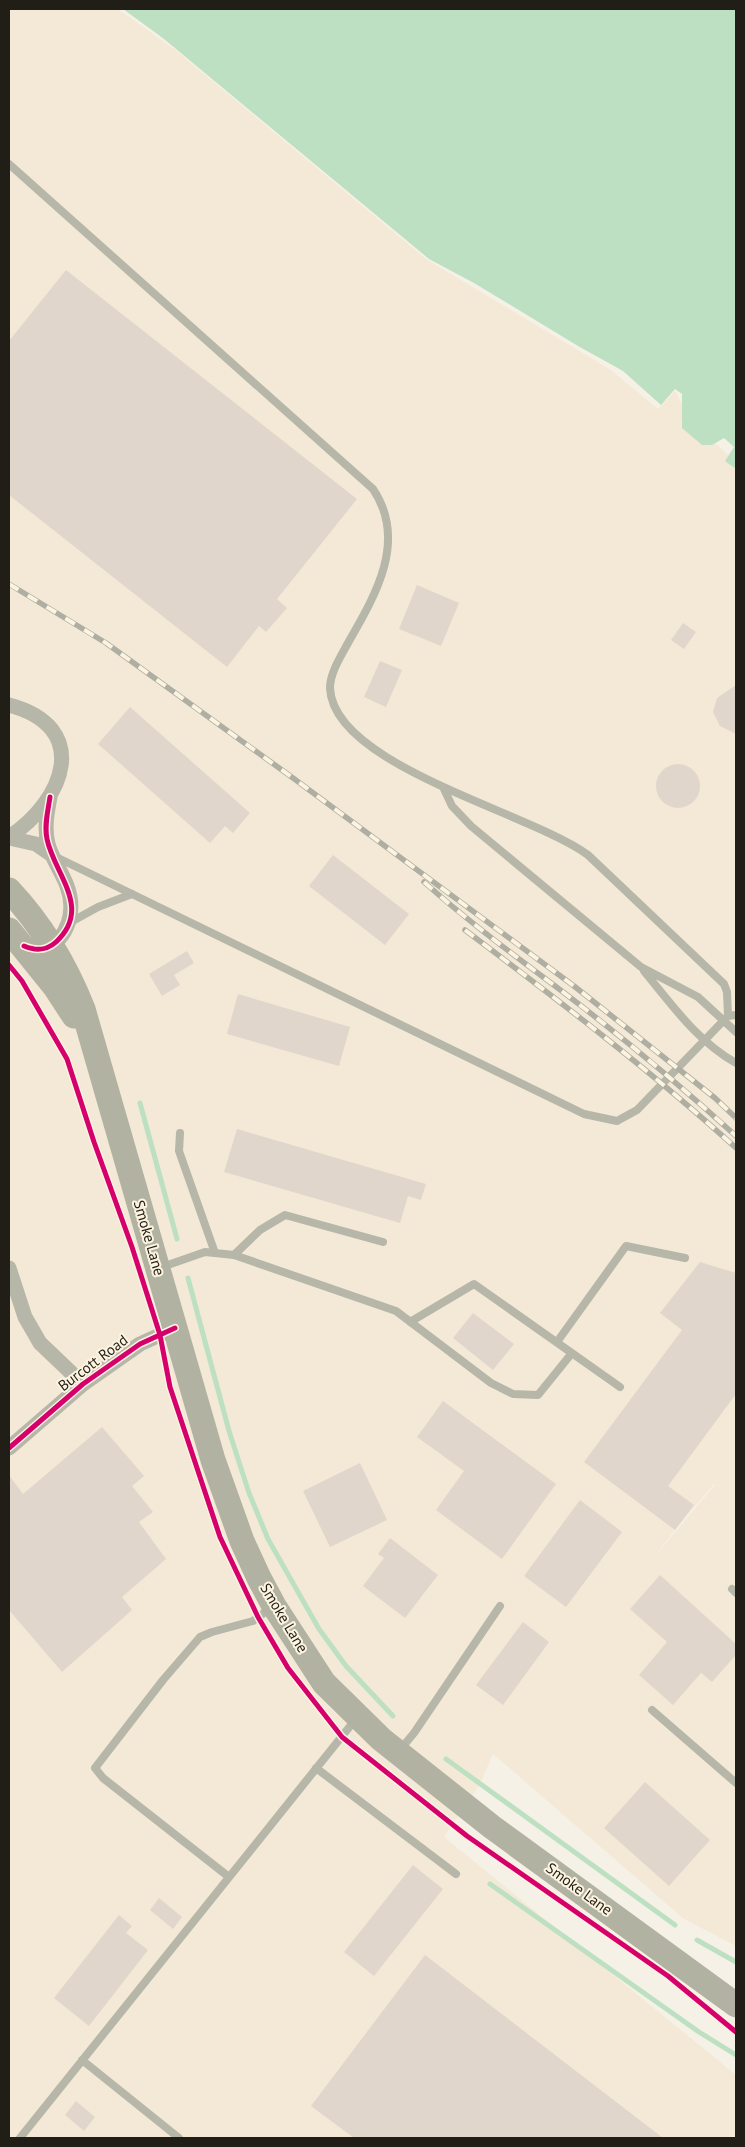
<svg xmlns="http://www.w3.org/2000/svg" width="745" height="2147" font-family="'PT Sans',sans-serif">
<rect width="100%" height="100%" fill="#f6f1e6"/>
<path fill="#f3e9d6" fill-rule="evenodd" d="M 9,9 L 118,9 L 174,49 L 426,259 L 611,370 L 658,409 L 675,391 L 683,406 L 681,425 L 699,443 L 706,435 L 736,462 L 736,1946 L 684,1919 L 493,1754 L 480,1784 L 444,1837 L 736,2075 L 736,2138 L 9,2138 ZM 714,1484 L 715,1485 L 649,1563 L 675,1530 Z"/>
<path fill="#bde0c2" d="M 123,9 L 736,9 L 736,469 L 725,461 L 734,447 L 724,438 L 712,445 L 702,445 L 682,428 L 682,394 L 675,389 L 661,405 L 623,371 L 578,346 L 474,283 L 429,259 L 164,39 Z"/>
<g fill="none" stroke-linecap="round" stroke-linejoin="round">
<path stroke="#bde0c2" stroke-width="5" d="M 140,1103 L 177,1239
M 188,1278 L 229,1431 L 249,1493 L 268,1539 L 319,1629 L 346,1666 L 393,1716
M 446,1759 L 675,1925
M 490,1884 L 699,2032 L 736,2055
M 697,1940 L 736,1962"/>
</g>
<path fill="#e1d6cc" d="M 66,270 L 357,499 L 277,599 L 287,608 L 266,632 L 259,626 L 227,667 L 9,495 L 9,341 Z
M 417,585 L 459,603 L 441,646 L 399,629 Z
M 683,623 L 696,632 L 684,649 L 671,640 Z
M 380,661 L 402,670 L 386,707 L 364,697 Z
M 736,685 L 736,734 L 720,726 L 713,712 L 717,698 Z
M 130,707 L 250,813 L 233,833 L 225,826 L 210,843 L 98,744 Z
M656 786a22 22 0 1 1 44 0a22 22 0 1 1-44 0Z
M 333,855 L 409,914 L 385,945 L 309,886 Z
M 187,951 L 194,963 L 174,975 L 180,985 L 162,996 L 149,974 Z
M 238,994 L 350,1027 L 339,1066 L 227,1034 Z
M 237,1129 L 426,1184 L 421,1200 L 408,1196 L 400,1223 L 224,1172 Z
M 700,1262 L 736,1273 L 736,1394 L 668,1486 L 694,1505 L 675,1530 L 584,1462 L 682,1330 L 660,1313 Z
M 473,1313 L 514,1344 L 493,1370 L 453,1338 Z
M 443,1401 L 556,1484 L 502,1559 L 436,1510 L 464,1471 L 417,1437 Z
M 102,1427 L 144,1476 L 132,1486 L 153,1512 L 139,1522 L 166,1559 L 122,1597 L 132,1610 L 62,1672 L 9,1610 L 9,1475 L 23,1494 Z
M 360,1463 L 387,1520 L 330,1547 L 303,1491 Z
M 580,1500 L 622,1532 L 566,1607 L 524,1576 Z
M 390,1538 L 438,1575 L 405,1618 L 363,1586 L 384,1558 L 378,1554 Z
M 660,1575 L 736,1644 L 736,1655 L 712,1682 L 701,1673 L 673,1705 L 639,1675 L 667,1642 L 630,1609 Z
M 523,1622 L 549,1642 L 503,1705 L 476,1685 Z
M 645,1782 L 710,1840 L 669,1886 L 604,1828 Z
M 413,1865 L 443,1889 L 374,1976 L 344,1952 Z
M 159,1898 L 182,1917 L 173,1929 L 150,1910 Z
M 119,1915 L 132,1926 L 126,1933 L 148,1950 L 89,2026 L 54,1998 Z
M 425,1955 L 663,2138 L 354,2138 L 311,2106 Z
M 76,2101 L 95,2117 L 84,2131 L 65,2115 Z"/>
<g fill="none" stroke-linecap="round" stroke-linejoin="round">
<path stroke="#b6b6a9" stroke-width="8" d="M 9,164 L 373,489 C 408,541 375,596 348,643 C 341,656 330,673 330,688 C 333,766 532,813 588,855 L 724,984 L 727,992 L 728,1016
M 444,789 L 452,806 L 471,826 L 641,967 L 698,997 L 736,1032
M 54,856 L 584,1114 L 617,1121 L 637,1110 L 728,1016 L 736,1015
M 69,923 L 98,907 L 132,894
M 644,971 C 671,1004 698,1042 736,1063
M 180,1133 L 179,1151 L 215,1253
M 234,1255 L 260,1230 L 285,1215 L 383,1242
M 162,1267 L 205,1252 L 234,1255 L 396,1311 L 491,1383 L 513,1394 L 538,1395 L 572,1353
M 410,1322 L 474,1284 L 620,1387
M 557,1342 L 626,1246 L 685,1258
M 732,1589 L 736,1593
M 652,1710 L 736,1783
M 399,1751 L 414,1733 L 500,1606
M 316,1768 L 456,1874
M 229,1877 L 103,1778 L 95,1768 L 163,1680 L 200,1637 L 212,1632 L 253,1621 L 272,1607
M 82,2060 L 179,2138
M 20,2138 L 355,1720"/>
<path stroke="#b6b6a9" stroke-width="15" d="M 9,705 C 92,727 65,800 9,837
M 9,838 L 36,844 L 52,855
M 44,949 C 69,939 76,910 67,886 C 62,872 52,859 48,844 C 44,828 47,813 50,797
M 9,1268 L 25,1317 L 40,1343 L 83,1384
M 9,1448 L 83,1384 L 140,1344 L 175,1328"/>
<path stroke="#b2b2a2" stroke-width="25" d="M 9,890 C 41,924 66,966 83,1009 L 213,1460 L 242,1541 L 259,1578 L 274,1606 L 324,1683 L 381,1739 L 492,1827 L 736,2005
M 9,930 L 55,987 L 74,1016"/>
<defs>
<path id="rail" d="M 9,584 L 106,643 L 293,778 L 574,986 L 715,1098 L 736,1118
M 424,882 C 470,923 518,958 567,995 C 626,1040 682,1087 736,1136
M 465,930 C 558,1000 650,1070 736,1148"/>
</defs>
<use href="#rail" stroke="#afaea2" stroke-width="5.5"/>
<use href="#rail" stroke="#fcf3e0" stroke-width="4" stroke-dasharray="11" stroke-linecap="butt"/>
<defs>
<path id="cycleway" d="M 24,946 C 36,951 46,951 56,942 C 93,908 54,874 47,839 C 44,825 48,811 50,797
M 9,965 L 22,981 L 67,1059 L 94,1142 L 132,1247 L 160,1335 L 170,1387 L 220,1537 L 258,1617 L 288,1668 L 342,1737 L 467,1836 L 668,1976 L 736,2032
M 9,1448 L 83,1384 L 140,1344 L 175,1328"/>
</defs>
<use href="#cycleway" stroke="#fcf3e0" stroke-width="8"/>
<use href="#cycleway" stroke="#d6006c" stroke-width="5"/>
</g>
<g text-anchor="middle" stroke-width="4" stroke-linejoin="round" paint-order="stroke">
<g font-size="15" fill="#211e17" stroke="#fcf3e0">
<text transform="translate(149 1238) rotate(74)" y="5">Smoke Lane</text>
<text transform="translate(93 1363) rotate(-37)" y="5">Burcott Road</text>
<text transform="translate(284 1618) rotate(59)" y="5">Smoke Lane</text>
<text transform="translate(579 1889) rotate(36)" y="5">Smoke Lane</text>
</g>
</g>
<rect width="745" height="2147" fill="none" stroke="#211e17" stroke-width="20"/>
</svg>
